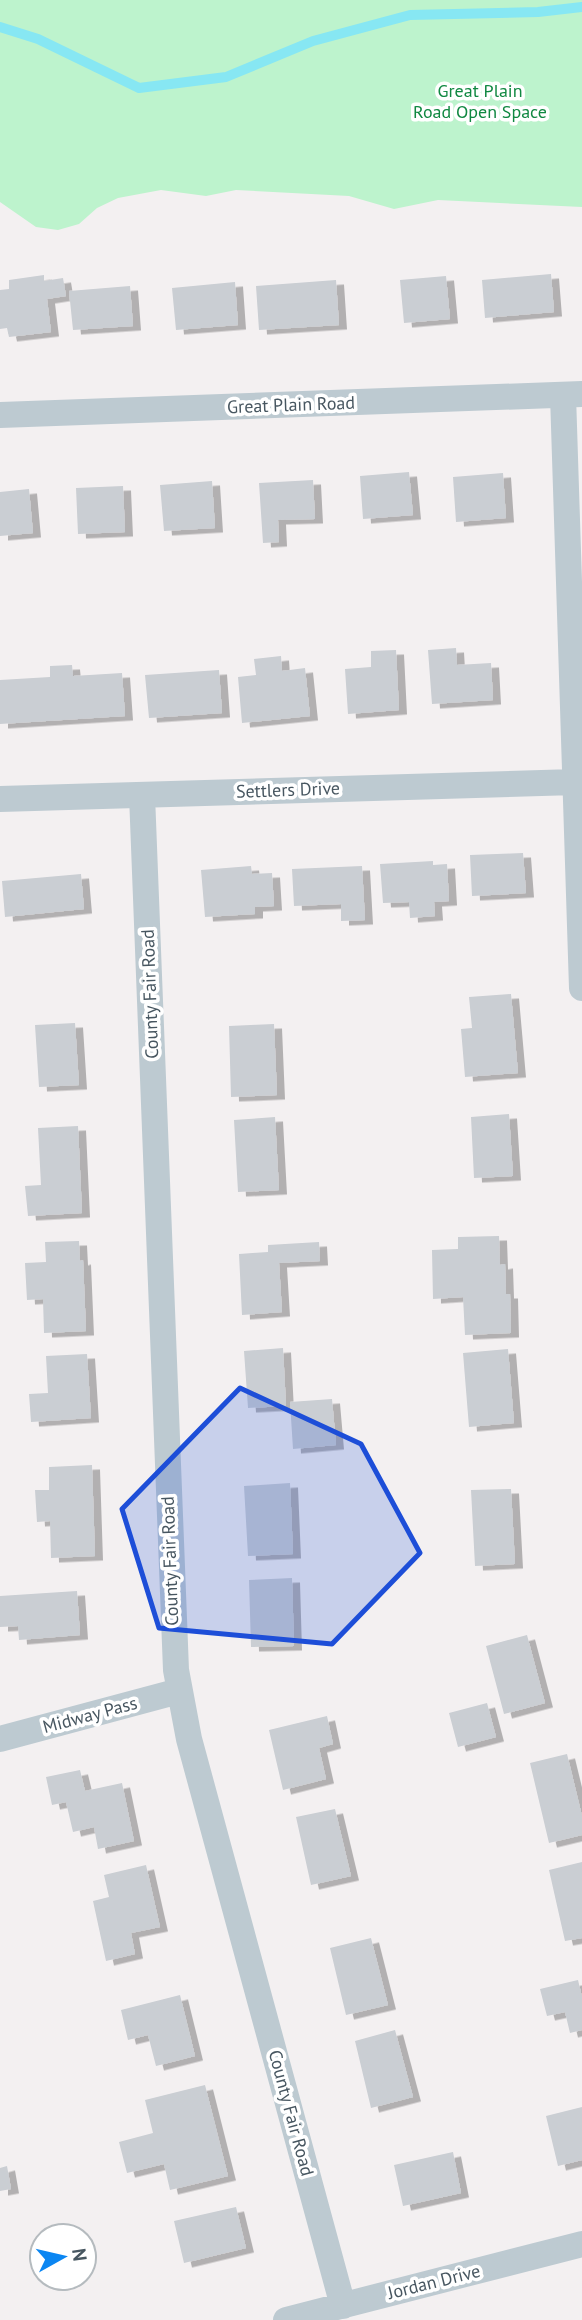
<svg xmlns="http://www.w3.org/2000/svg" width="582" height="2320" font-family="'PT Sans',sans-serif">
<defs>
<filter id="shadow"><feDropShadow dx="8" dy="4.5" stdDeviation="0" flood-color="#0004"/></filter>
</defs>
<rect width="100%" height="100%" fill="#f3f0f1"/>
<path fill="#bdf3cd" d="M 0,0 L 582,0 L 582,207 L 438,200 L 394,209 L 349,196 L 236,190 L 206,196 L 161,190 L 118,198 L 97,208 L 79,224 L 58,230 L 36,227 L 0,202 Z"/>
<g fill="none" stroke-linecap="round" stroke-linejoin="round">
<path stroke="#87e7f3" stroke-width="10" d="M 0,27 L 38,39 L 139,88 L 226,77 L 313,41 L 410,15 L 538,12 L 582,7"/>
</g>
<path fill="#caced3" filter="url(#shadow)" d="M 551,274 L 554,312 L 485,318 L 482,280 Z
M 44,275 L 44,281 L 63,278 L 66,296 L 47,299 L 51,332 L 9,337 L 7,328 L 0,329 L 0,290 L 9,289 L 9,280 Z
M 446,276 L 450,319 L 404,323 L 400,280 Z
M 336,280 L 339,325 L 259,330 L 256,286 Z
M 235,282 L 238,325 L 176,330 L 172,288 Z
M 130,286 L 133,326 L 73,330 L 69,291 Z
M 409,472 L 413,515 L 363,519 L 360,476 Z
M 503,473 L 506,518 L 456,522 L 453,477 Z
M 313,480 L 315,519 L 278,520 L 279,542 L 263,543 L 259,483 Z
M 212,481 L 215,528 L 164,531 L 160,485 Z
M 123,486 L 125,532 L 78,534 L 76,488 Z
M 29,489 L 33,533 L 0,536 L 0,492 Z
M 456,648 L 457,665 L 491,663 L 493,700 L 432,704 L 428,650 Z
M 396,650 L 399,710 L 348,714 L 345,669 L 371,667 L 371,651 Z
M 281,656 L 282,671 L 305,668 L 310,716 L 242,723 L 238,677 L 256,675 L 254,659 Z
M 72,665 L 73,676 L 122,673 L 125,716 L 0,724 L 0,680 L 50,677 L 50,666 Z
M 219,670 L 222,713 L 149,718 L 145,675 Z
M 523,853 L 526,893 L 472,896 L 470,855 Z
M 433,861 L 433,865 L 447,864 L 449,901 L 434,902 L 435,916 L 410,918 L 409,902 L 383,903 L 380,864 Z
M 251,866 L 252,874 L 272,873 L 274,906 L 255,907 L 255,914 L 205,917 L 201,870 Z
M 362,866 L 365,920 L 341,921 L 341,904 L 294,906 L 292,869 Z
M 81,874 L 84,909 L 5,917 L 2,881 Z
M 511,994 L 518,1073 L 465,1077 L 461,1029 L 472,1028 L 469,997 Z
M 75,1023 L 79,1085 L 39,1087 L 35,1025 Z
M 274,1024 L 277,1095 L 231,1097 L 229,1026 Z
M 509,1114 L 513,1176 L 474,1178 L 471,1117 Z
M 275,1117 L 279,1190 L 238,1192 L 234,1120 Z
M 78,1126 L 82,1213 L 28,1216 L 25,1186 L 41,1185 L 38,1128 Z
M 499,1236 L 500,1265 L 505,1264 L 506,1294 L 510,1294 L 511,1333 L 465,1335 L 463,1297 L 433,1299 L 432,1250 L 458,1249 L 458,1237 Z
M 79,1241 L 80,1261 L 83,1260 L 86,1331 L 44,1333 L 43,1299 L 27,1300 L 25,1263 L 46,1262 L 45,1242 Z
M 319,1242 L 320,1261 L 279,1263 L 282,1312 L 242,1315 L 239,1254 L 268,1252 L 268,1245 Z
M 283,1348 L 286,1406 L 248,1408 L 244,1351 Z
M 508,1349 L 514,1423 L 469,1427 L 463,1353 Z
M 87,1354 L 91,1418 L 31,1422 L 29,1394 L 48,1393 L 46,1356 Z
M 332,1399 L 336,1445 L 293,1449 L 290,1402 Z
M 92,1465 L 95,1556 L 51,1558 L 50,1521 L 37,1522 L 35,1490 L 49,1490 L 49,1467 Z
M 290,1483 L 293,1554 L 248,1556 L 244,1486 Z
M 511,1489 L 515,1564 L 475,1566 L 471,1490 Z
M 292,1578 L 294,1646 L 251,1647 L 249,1580 Z
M 77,1591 L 80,1635 L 19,1640 L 18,1626 L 0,1627 L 0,1596 Z
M 527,1635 L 545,1703 L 504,1714 L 486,1646 Z
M 487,1703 L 496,1737 L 458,1747 L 449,1713 Z
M 327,1716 L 333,1744 L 319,1748 L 326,1779 L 283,1790 L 269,1730 Z
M 567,1754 L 582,1816 L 582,1835 L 549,1843 L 530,1763 Z
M 80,1770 L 85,1791 L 122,1783 L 134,1841 L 98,1849 L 94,1827 L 73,1832 L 66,1802 L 52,1805 L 46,1777 Z
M 335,1809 L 351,1876 L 311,1885 L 296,1817 Z
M 582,1862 L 582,1938 L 565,1941 L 549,1870 Z
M 146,1865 L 160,1927 L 131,1933 L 135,1954 L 106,1961 L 93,1901 L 109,1897 L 104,1875 Z
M 371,1938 L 388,2005 L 346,2015 L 330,1948 Z
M 578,1980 L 582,1997 L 582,2030 L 570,2033 L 565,2012 L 547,2016 L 540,1989 Z
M 180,1995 L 195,2056 L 156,2066 L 148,2035 L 128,2040 L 121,2010 Z
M 395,2030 L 413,2097 L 371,2108 L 355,2041 Z
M 205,2085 L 228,2176 L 170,2190 L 164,2164 L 127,2173 L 119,2142 L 153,2133 L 145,2100 Z
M 582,2107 L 582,2160 L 558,2166 L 546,2116 Z
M 453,2152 L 461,2193 L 403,2206 L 394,2165 Z
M 7,2166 L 11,2189 L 0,2191 L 0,2168 Z
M 236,2207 L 246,2248 L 184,2263 L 174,2221 Z"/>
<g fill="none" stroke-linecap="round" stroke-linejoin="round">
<path stroke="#bdcad1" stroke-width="26" d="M 563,395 L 582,988
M 0,415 L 582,394
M 142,795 L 176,1670 L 189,1739 L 343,2306
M 0,799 L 575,782
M 0,1739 L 179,1691
M 286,2320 L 582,2244"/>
</g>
<path fill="#1d4ed8" fill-opacity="0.2" stroke="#1d4ed8" stroke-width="5" stroke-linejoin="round" d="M 240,1388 L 361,1444 L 420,1553 L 332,1644 L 159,1628 L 122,1509 Z"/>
<g text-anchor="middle" stroke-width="7" stroke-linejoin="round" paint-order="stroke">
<g font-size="18" fill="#108841" stroke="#fff">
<text x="480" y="97">Great Plain<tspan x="480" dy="21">Road Open Space</tspan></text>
</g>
<g font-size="18" fill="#475660" stroke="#fff">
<text transform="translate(291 405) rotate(-2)" y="6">Great Plain Road</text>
<text transform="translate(288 790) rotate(-2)" y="6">Settlers Drive</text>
<text transform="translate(150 994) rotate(-92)" y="6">County Fair Road</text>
<text transform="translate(170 1561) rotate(-92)" y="6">County Fair Road</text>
<text transform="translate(90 1715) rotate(-15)" y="6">Midway Pass</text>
<text transform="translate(291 2113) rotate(75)" y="6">County Fair Road</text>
<text transform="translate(434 2282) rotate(-14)" y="6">Jordan Drive</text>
</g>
</g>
<g transform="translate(63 2257) rotate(82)"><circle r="33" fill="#ffffff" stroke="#b5bbbf" stroke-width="2"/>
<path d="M0-5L12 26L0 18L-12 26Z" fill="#0b86f2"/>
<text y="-10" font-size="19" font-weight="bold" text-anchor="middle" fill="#475660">N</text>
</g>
</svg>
